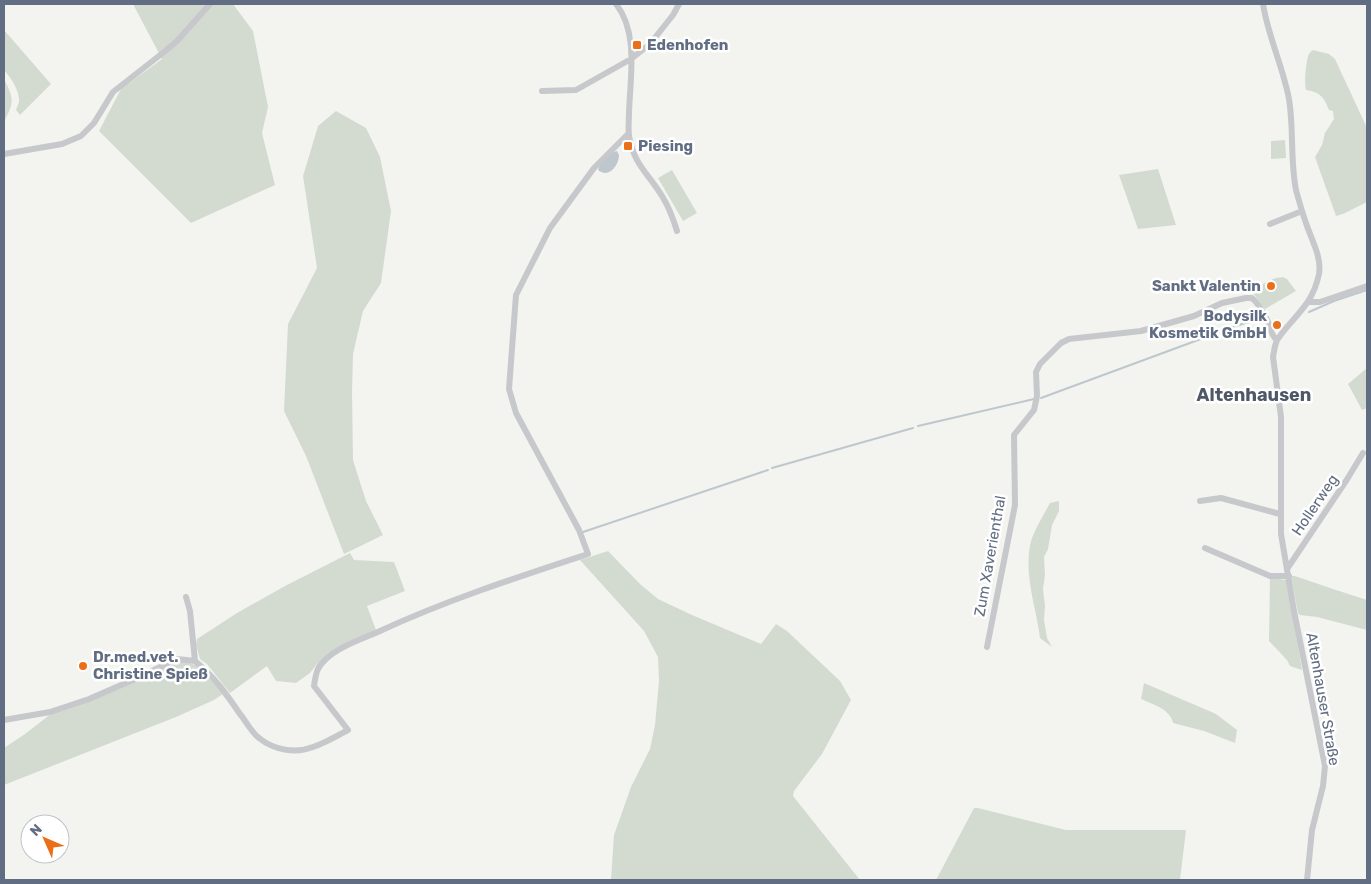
<svg xmlns="http://www.w3.org/2000/svg" width="1371" height="884" font-family="Rubik,sans-serif">
<rect width="100%" height="100%" fill="#f3f4ef"/>
<path fill="#d3dbd0" d="M 133,4 L 233,4 L 253,31 L 268,107 L 262,133 L 275,185 L 191,223 L 99,131 L 121,89 L 162,59 Z
M 4,30 L 51,84 L 20,115 L 16,110 C 17,107 18,105 19,102 C 20,91 11,78 4,70 Z
M 1313,50 L 1329,54 L 1335,59 L 1367,128 L 1367,202 L 1343,214 L 1336,216 L 1315,157 L 1322,145 L 1325,133 L 1334,119 L 1333,111 L 1329,110 C 1324,97 1320,92 1306,90 C 1304,84 1306,63 1308,56 C 1310,53 1310,52 1313,50 Z
M 5,81 C 15,100 13,104 4,122 L 4,82 Z
M 336,111 L 366,128 L 380,157 L 391,211 L 381,283 L 363,311 L 353,354 L 352,392 L 353,460 L 366,501 L 383,535 L 344,554 L 306,456 L 284,411 L 288,324 L 317,268 L 303,176 L 318,126 Z
M 1285,140 L 1286,158 L 1271,159 L 1271,141 Z
M 1158,169 L 1176,225 L 1138,229 L 1119,175 Z
M 672,170 L 697,213 L 683,221 L 658,178 Z
M 1283,277 L 1287,279 L 1296,291 L 1265,309 L 1253,293 C 1260,284 1271,278 1283,277 Z
M 1367,368 L 1367,408 L 1362,410 L 1348,384 Z
M 1059,501 L 1059,511 L 1052,525 L 1048,549 L 1044,557 L 1045,575 L 1043,589 L 1045,606 L 1044,620 L 1047,638 L 1052,647 L 1040,638 C 1036,606 1023,574 1031,541 C 1035,529 1044,514 1050,503 Z
M 608,551 L 640,584 L 658,599 L 692,615 L 761,644 L 776,624 L 787,631 L 840,681 L 851,700 L 822,754 L 794,791 L 793,796 L 860,880 L 611,880 L 614,835 L 631,787 L 650,749 L 655,725 L 659,681 L 658,657 L 644,631 L 580,560 Z
M 350,553 L 354,560 L 394,562 L 405,591 L 367,606 L 376,630 L 329,653 L 317,664 L 310,673 L 296,683 L 276,681 L 267,666 L 230,693 L 207,664 L 200,659 L 196,645 L 197,639 L 237,613 L 285,586 Z
M 1291,576 L 1295,576 L 1333,589 L 1367,600 L 1367,630 L 1317,617 L 1300,615 L 1298,613 Z
M 1270,578 L 1287,580 L 1302,670 L 1290,666 L 1287,660 L 1269,641 Z
M 183,661 L 199,666 L 223,694 L 214,700 L 176,717 L 4,785 L 4,748 L 25,734 L 52,713 L 169,665 Z
M 1144,683 L 1216,714 L 1237,730 L 1235,743 L 1204,731 L 1173,723 C 1170,709 1154,705 1141,699 Z
M 974,808 L 978,808 L 1066,830 L 1186,830 L 1180,880 L 936,880 Z"/>
<path fill="#bec7ce" d="M 617,151 L 619,155 C 619,165 609,179 598,170 C 600,162 609,153 617,151 Z"/>
<g fill="none" stroke-linecap="round" stroke-linejoin="round">
<path stroke="#bec7ce" stroke-width="2" d="M 1309,312 L 1334,301 L 1367,290
M 1041,398 L 1236,326 L 1264,317
M 918,426 L 1034,399
M 772,468 L 913,428
M 583,532 L 768,470"/>
<path stroke="#c6c8cc" stroke-width="6" d="M 616,4 C 639,33 630,78 629,113 C 629,120 628,128 629,136 C 634,165 648,173 662,196 C 669,207 673,218 677,231
M 1263,4 C 1268,36 1283,67 1289,99 C 1294,129 1290,160 1296,190 C 1299,201 1302,212 1306,223 C 1311,239 1322,257 1319,274 C 1312,307 1294,315 1277,340 L 1275,346 L 1273,357 L 1281,417 L 1281,534 L 1294,611 L 1325,766 L 1323,786 L 1312,830 L 1307,880
M 542,91 L 576,90 L 631,59 L 650,44 L 673,15 L 679,4
M 4,154 L 62,144 L 81,136 L 94,123 L 113,92 L 164,52 L 177,41 L 210,4
M 1270,224 L 1302,211
M 1308,302 L 1320,302 L 1367,286
M 1200,501 L 1221,498 L 1280,514
M 1205,548 L 1270,576 L 1289,576
M 1287,569 L 1346,481 L 1363,453
M 186,597 L 190,611 L 195,661 C 214,676 227,695 240,714 C 246,721 251,732 259,738 C 274,750 295,754 313,747 C 325,743 337,736 348,730 L 314,686 C 316,674 316,668 326,659 C 340,646 362,639 380,631 C 447,600 518,577 588,554 L 579,530 L 516,413 L 509,389 L 516,295 L 550,228 L 594,168 L 628,134
M 987,647 L 1015,505 L 1014,435 L 1034,410 L 1037,396 L 1036,372 L 1040,364 L 1061,343 L 1069,339 L 1141,331 L 1194,316 L 1222,303 L 1246,298 L 1252,298 C 1260,305 1264,313 1268,322 C 1271,329 1271,336 1277,340
M 4,720 L 50,712 L 89,699 L 135,679 L 177,659 L 195,661"/>
</g>
<g fill="#eb6f18" stroke="#fff" stroke-width="2">
<rect x="632" y="40" width="10" height="10" rx="2.5"/>
<rect x="623" y="141" width="10" height="10" rx="2.5"/>
<circle cx="1271" cy="286" r="5"/>
<circle cx="1277" cy="325" r="5"/>
<circle cx="83" cy="666" r="5"/>
</g>
<g text-anchor="middle" stroke-width="5" stroke-linejoin="round" paint-order="stroke">
<g font-size="15" font-weight="bold" fill="#616d82" stroke="#fff" text-anchor="start">
<text x="647" y="50">Edenhofen</text>
<text x="638" y="151">Piesing</text>
<text x="1261" y="291" text-anchor="end">Sankt Valentin</text>
<text x="1267" y="321" text-anchor="end">Bodysilk<tspan x="1267" dy="17">Kosmetik GmbH</tspan></text>
<text x="93" y="662">Dr.med.vet.<tspan x="93" dy="17">Christine Spieß</tspan></text>
</g>
<g font-size="15" fill="#616d82" stroke="#fff">
<text transform="translate(1315 505) rotate(-56)" y="5">Hollerweg</text>
<text transform="translate(990 556) rotate(-80)" y="5">Zum Xaverienthal</text>
<text transform="translate(1323 699) rotate(80)" y="5">Altenhauser Straße</text>
</g>
<g font-size="18" font-weight="bold" fill="#4f5867" stroke="#fff">
<text x="1254" y="401">Altenhausen</text>
</g>
</g>
<rect width="1371" height="884" fill="none" stroke="#616d82" stroke-width="10"/>
<g transform="translate(45 839) rotate(315)"><circle r="24" fill="#ffffff" stroke="#c0c5cd"/>
<path d="M0-4L9 19L0 12L-9 19Z" fill="#eb6f18"/>
<text y="-8" font-size="14" font-weight="bold" text-anchor="middle" fill="#616d82">N</text>
</g>
</svg>
